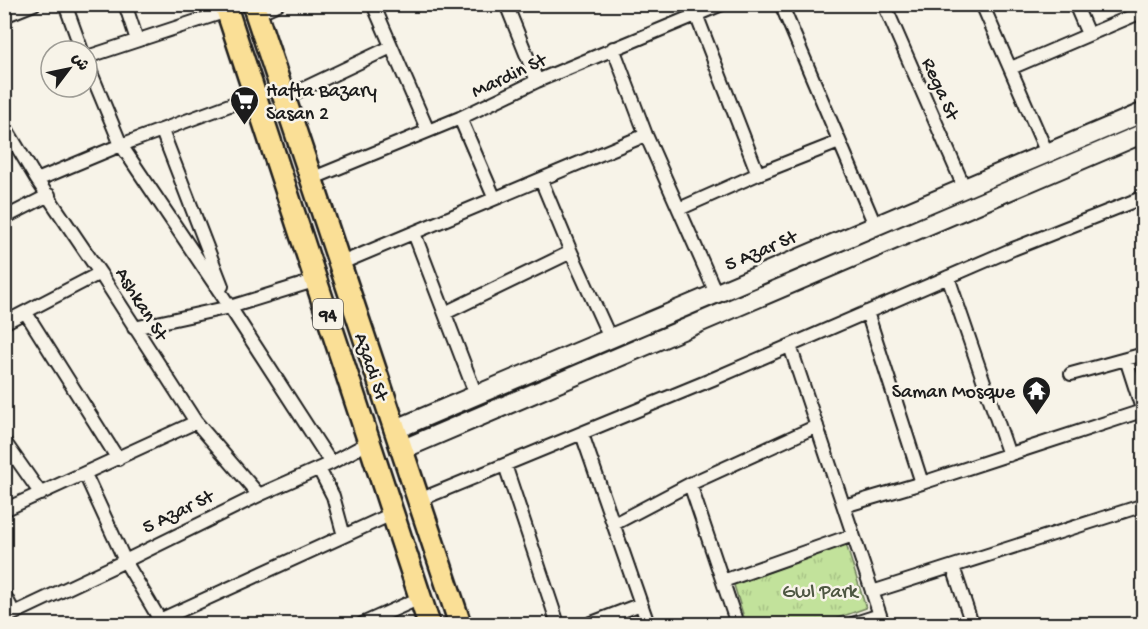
<svg xmlns="http://www.w3.org/2000/svg" width="1148" height="629" font-family="'Gochi Hand','Playpen Sans Arabic',sans-serif">
<defs>
<pattern id="grass-tufts" width="24" height="20" patternUnits="userSpaceOnUse" patternTransform="scale(1.5)"><rect width="24" height="20" fill="#c2e29b"/><path d="M3 7l-1-3M5 7V3M7 7l1-3M15 17l-1-3M17 17v-4M19 17l1-3" fill="none" stroke="#a6c185"/></pattern>
</defs>
<rect width="100%" height="100%" fill="#f7f3e8"/>
<filter id="ink" filterUnits="userSpaceOnUse"><feTurbulence type="fractalNoise" baseFrequency=".0167" numOctaves="2"/><feDisplacementMap in="SourceGraphic" scale="12" xChannelSelector="R" yChannelSelector="G"/><feConvolveMatrix kernelMatrix="1 2 1 2 8 2 1 2 1" color-interpolation-filters="sRGB"/></filter>
<g filter="url(#ink)">
<path fill="url(#grass-tufts)" stroke="#6f7f5c" stroke-width="1.5" d="M 846,544 L 866,608 L 821,624 L 746,624 L 734,585 Z"/>
<g fill="none" stroke-linecap="round" stroke-linejoin="round">
<defs>
<path id="minor" d="M 65,4 L 82,51
M 125,4 L 137,40
M 373,4 L 428,131
M 506,4 L 537,81
M 692,4 L 758,174
M 781,4 L 875,225
M 884,4 L 964,187
M 982,4 L 1047,153
M 1075,4 L 1088,34
M 256,14 L 278,4
M 4,16 L 34,4
M 613,48 L 646,135 L 716,293
M 87,57 L 227,11
M 87,63 L 121,145 L 230,307 L 331,463
M 1011,68 L 1144,11
M 284,98 L 391,47
M 460,118 L 494,197
M 4,125 L 37,180 L 100,273 L 196,422 L 259,495
M 162,131 L 222,286
M 311,179 L 460,118 L 537,81 L 722,4
M 37,180 L 121,145 L 254,96
M 541,180 L 571,252 L 610,338
M 679,209 L 758,174 L 839,142
M 4,218 L 49,195
M 414,233 L 476,395
M 339,264 L 646,135
M 948,277 L 1009,455
M 867,312 L 922,483
M 26,313 L 118,459
M 445,313 L 571,252
M 4,323 L 100,273
M 134,328 L 230,307 L 317,280
M 790,346 L 883,624
M 1126,359 L 1144,415
M 1071,374 L 1144,354
M 582,434 L 648,624
M 4,441 L 41,494
M 505,465 L 558,624
M 319,469 L 333,496 L 344,536
M 85,474 L 125,561 L 160,620
M 690,484 L 737,624
M 419,500 L 713,379 L 1013,249 L 1144,197
M 844,506 L 922,483 L 1142,411
M 4,510 L 196,422
M 614,524 L 690,484 L 817,426
M 953,567 L 972,624
M 723,581 L 853,535
M 872,592 L 1144,505
M 4,594 L 14,613
M 4,618 L 125,561 L 259,495 L 331,463 L 370,442
M 151,624 L 394,513
M 362,624 L 420,598
M 589,624 L 641,604
M 852,624 L 880,615"/>
<path id="secondary" d="M 394,430 L 1144,112
M 401,450 L 1144,133"/>
<path id="trunk" d="M 225,4 L 429,624
M 253,4 L 460,624"/>
</defs>
<use href="#minor" stroke="#1c1c1c" stroke-width="16"/>
<use href="#secondary" stroke="#1c1c1c" stroke-width="22"/>
<use href="#trunk" stroke="#1c1c1c" stroke-width="26"/>
<use href="#minor" stroke="#f7f3e8" stroke-width="12"/>
<use href="#secondary" stroke="#f7f3e8" stroke-width="18"/>
<use href="#trunk" stroke="#fadf96" stroke-width="21"/>
</g>
</g>
<defs>
<symbol id="supermarket-pin" viewBox="-11 -11 22 30"><path d="M0 17L-7.5 6A9.5 9.5 0 1 1 7.5 6Z" fill="#1c1c1c" stroke="#f7f3e8"/><path d="M-6-5.5h2.5l.6 2H6L4.5 2H-2.5L-4.4-4H-6ZM-1.5 3.2a1.3 1.3 0 1 0 .1 0ZM3 3.2a1.3 1.3 0 1 0 .1 0Z" fill="#fff"/></symbol>
<symbol id="temple-pin" viewBox="-11 -11 22 30"><path d="M0 17L-7.5 6A9.5 9.5 0 1 1 7.5 6Z" fill="#1c1c1c" stroke="#f7f3e8"/><path d="M0-6L5-2H3V0L6.5 2.5H4V6H1.5V3h-3V6H-4V2.5H-6.5L-3 0V-2H-5Z" fill="#fff"/></symbol>
</defs>
<g fill-rule="evenodd">
<use href="#supermarket-pin" x="228" y="84" width="33" height="45"/>
<use href="#temple-pin" x="1020" y="374" width="33" height="45"/>
</g>
<g text-anchor="middle" stroke-width="5" stroke-linejoin="round" paint-order="stroke">
<rect fill="#f7f3e8" stroke="#5e5c59" stroke-width="1.5" x="313" y="299" width="30" height="30" rx="4.5"/>
<g font-size="18" font-weight="bold" fill="#1c1c1c">
<text x="328" y="320">94</text>
</g>
<g font-size="20" fill="#1c1c1c" stroke="#f7f3e8">
<text transform="translate(508 74) rotate(-25)" y="7">Mardin St</text>
<text transform="translate(942 88) rotate(66)" y="7">Rega St</text>
<text transform="translate(760 249) rotate(-23)" y="7">5 Azar St</text>
<text transform="translate(143 303) rotate(58)" y="7">Ashkan St</text>
<text transform="translate(373 366) rotate(71)" y="7">Azadi St</text>
<text transform="translate(177 510) rotate(-26)" y="7">5 Azar St</text>
</g>
<g font-size="20" fill="#1c1c1c" stroke="#f7f3e8" text-anchor="start">
<text x="266" y="96">Hafta Bazary<tspan x="266" dy="23">Sasan 2</tspan></text>
<text x="1015" y="397" text-anchor="end">Saman Mosque</text>
</g>
<g font-size="20" fill="#4e5742" stroke="#f7f3e8">
<text x="820" y="597">Gwl Park</text>
</g>
</g>
<rect width="1148" height="629" fill="none" stroke="#f7f3e8" stroke-width="24"/>
<rect x="12" y="12" width="1124" height="605" fill="none" stroke="#1c1c1c" stroke-width="2" filter="url(#ink)"/>
<g transform="translate(69 69) rotate(58)"><circle r="28" fill="#f7f3e8" stroke="#9f9d96" stroke-width="1.5"/>
<path d="M0-4.5L10 22L0 15L-10 22Z" fill="#1c1c1c"/>
<text y="-9" font-size="16" font-weight="bold" text-anchor="middle" fill="#1c1c1c">ش</text>
</g>
</svg>
